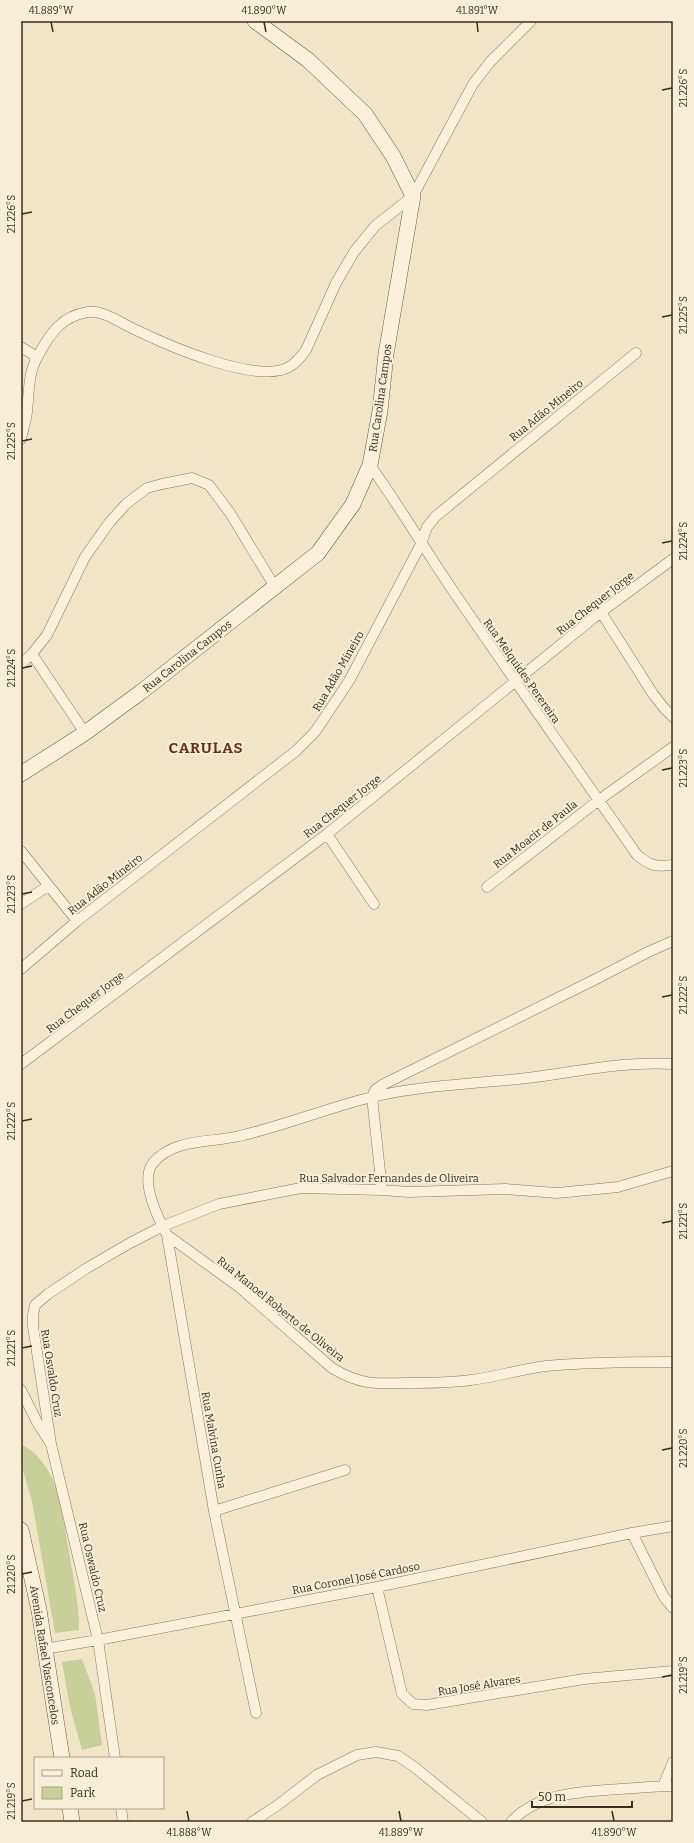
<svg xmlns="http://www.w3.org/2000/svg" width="694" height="1843" font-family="Bitter,serif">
<rect width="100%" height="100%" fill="#f0e5c6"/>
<path fill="#c8d099" d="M 22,1445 C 38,1452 50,1471 56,1487 C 63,1504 64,1524 67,1541 C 72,1570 79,1600 79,1630 L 55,1633 L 32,1501 L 21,1464 Z
M 82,1659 L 95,1694 L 102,1745 L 82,1750 L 70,1707 L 62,1662 Z"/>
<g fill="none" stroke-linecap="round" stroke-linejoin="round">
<defs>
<path id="minor" d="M 21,347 L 37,357
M 21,439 C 23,430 26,421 27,412 C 29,394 28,372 38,356 C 50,333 62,316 88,312 C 104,310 122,324 136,330 C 167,345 257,385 289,367 C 296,363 301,357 306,350 L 336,283 L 354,252 L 375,226 L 413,196 L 473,84 L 490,62 L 531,21
M 370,465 C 401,509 429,556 460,601 C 518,686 578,770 637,855 C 651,866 655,867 673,865
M 601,612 L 653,694 L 664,708 L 673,717
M 32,654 L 85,733
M 21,664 L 32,654 L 47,635 L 85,557 L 109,523 L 126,504 L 147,488 L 162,484 L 192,478 L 209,485 L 230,513 L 275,587
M 327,834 L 374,904
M 21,851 L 77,921
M 487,887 L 599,800 L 673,747
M 21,904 L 48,886
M 21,969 L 77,921 L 296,751 L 315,732 L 349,681 L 421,544 L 427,527 L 436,516 L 636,353
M 21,1064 L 327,834 L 601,612 L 673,559
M 382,1190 L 372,1097 L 375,1090 L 382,1085 L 594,980 L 648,952 L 673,941
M 167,1235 L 239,1287 L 332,1368 C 360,1385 376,1384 408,1383 C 429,1383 450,1383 471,1380 C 496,1377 521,1369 546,1366 C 588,1362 631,1362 673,1362
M 21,1390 L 37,1422 L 51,1444 L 98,1640 L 115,1758
M 51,1444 L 33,1326 L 33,1315 L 35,1305 L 48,1294 L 87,1268 L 130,1243 L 163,1226 L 219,1204 L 301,1188 L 382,1190 L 409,1192 L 505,1189 L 557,1193 L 618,1187 L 673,1171
M 214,1511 L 345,1470
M 632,1533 L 664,1597 L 673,1608
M 377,1587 L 402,1694 L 413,1704 L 427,1705 L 584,1679 L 673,1671
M 44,1649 L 98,1640 L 377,1587 L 632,1533 L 673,1526
M 256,1713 L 214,1511 L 167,1235 C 158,1218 139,1180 153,1163 C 174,1138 211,1143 239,1136 C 284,1126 327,1108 372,1097 C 422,1085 475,1084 527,1078 C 578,1072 620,1061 673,1064
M 663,1786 L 673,1762
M 121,1808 L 123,1822
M 252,1822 L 278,1805 L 317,1775 L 357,1755 L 376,1752 L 398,1756 L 413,1766 L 482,1822
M 511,1822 C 539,1792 582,1792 620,1789 C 638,1788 655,1786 673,1786"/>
<path id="secondary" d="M 21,774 L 85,733 L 141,692 L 318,553 L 353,504 L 370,465 L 380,411 L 386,354 L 413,196 L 393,156 L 365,114 L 308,60 L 255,21
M 21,1530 L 39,1610 L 62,1758
M 70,1808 L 72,1822"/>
</defs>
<use href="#minor" stroke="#8d765a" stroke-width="11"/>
<use href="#secondary" stroke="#6f573d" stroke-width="16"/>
<use href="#minor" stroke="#faf1da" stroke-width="10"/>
<use href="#secondary" stroke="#faf1da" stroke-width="15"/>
</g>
<path fill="none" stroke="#3c2e1f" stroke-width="1.5" d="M 51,22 L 53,32M 264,22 L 266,32M 477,22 L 478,32M 662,90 L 672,88M 22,214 L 32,212M 662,317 L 672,315M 22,441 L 32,439M 662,543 L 672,541M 22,668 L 32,666M 662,770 L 672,768M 22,894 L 32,892M 662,997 L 672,995M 22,1121 L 32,1119M 662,1223 L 672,1221M 22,1348 L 32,1346M 662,1450 L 672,1448M 22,1574 L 32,1572M 662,1677 L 672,1675M 22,1801 L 32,1799M 187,1811 L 189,1821M 399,1811 L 401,1821M 612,1811 L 614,1821"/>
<g text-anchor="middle" stroke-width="4" stroke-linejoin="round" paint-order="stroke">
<g font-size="11" fill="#3c2e1f" stroke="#f7eed6">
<text transform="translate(380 398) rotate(-82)" y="4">Rua Carolina Campos</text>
<text transform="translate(546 410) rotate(-39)" y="4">Rua Adão Mineiro</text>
<text transform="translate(595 603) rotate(-38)" y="4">Rua Chequer Jorge</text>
<text transform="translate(187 656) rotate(-38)" y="4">Rua Carolina Campos</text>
<text transform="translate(338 671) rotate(-60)" y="4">Rua Adão Mineiro</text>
<text transform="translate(522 671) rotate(55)" y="4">Rua Melquides Perereira</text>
<text transform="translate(342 806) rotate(-38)" y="4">Rua Chequer Jorge</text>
<text transform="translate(535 834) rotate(-38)" y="4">Rua Moacir de Paula</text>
<text transform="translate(105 884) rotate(-38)" y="4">Rua Adão Mineiro</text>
<text transform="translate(85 1002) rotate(-37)" y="4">Rua Chequer Jorge</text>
<text x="389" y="1182">Rua Salvador Fernandes de Oliveira</text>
<text transform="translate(281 1309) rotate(39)" y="4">Rua Manoel Roberto de Oliveira</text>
<text transform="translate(52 1373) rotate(81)" y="4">Rua Osvaldo Cruz</text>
<text transform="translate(214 1440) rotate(80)" y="4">Rua Malvina Cunha</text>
<text transform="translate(93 1567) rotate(77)" y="4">Rua Oswaldo Cruz</text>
<text transform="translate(356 1578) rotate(-11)" y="4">Rua Coronel José Cardoso</text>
<text transform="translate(45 1655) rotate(81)" y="4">Avenida Rafael Vasconcelos</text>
<text transform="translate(479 1685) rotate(-9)" y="4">Rua José Alvares</text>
</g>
<g font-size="15" font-weight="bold" letter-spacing="1" fill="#6b2e1c" stroke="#f7eed6">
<text x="206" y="753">CARULAS</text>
</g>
</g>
<rect width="694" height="1843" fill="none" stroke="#f7eed6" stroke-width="44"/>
<rect x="34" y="1757" width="130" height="52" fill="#f7eed6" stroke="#aca18d"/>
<rect x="42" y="1770" width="20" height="6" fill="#faf1da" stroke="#aca18d"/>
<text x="70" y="1777" font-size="12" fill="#3c2e1f">Road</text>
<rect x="42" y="1787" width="20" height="12" fill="#c8d099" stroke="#aca18d"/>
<text x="70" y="1797" font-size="12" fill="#3c2e1f">Park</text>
<path d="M532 1801v6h100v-6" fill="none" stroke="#3c2e1f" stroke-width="2"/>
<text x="538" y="1801" font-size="12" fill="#3c2e1f" stroke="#f7eed6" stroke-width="3" paint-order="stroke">50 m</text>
<rect x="22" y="22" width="650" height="1799" fill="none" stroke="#3c2e1f" stroke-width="1.5"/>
<g font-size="10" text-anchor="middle" fill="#3c2e1f">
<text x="51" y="14">41.889°W</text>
<text x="264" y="14">41.890°W</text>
<text x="477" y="14">41.891°W</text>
<text transform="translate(683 88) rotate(-90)" y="4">21.226°S</text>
<text transform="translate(11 214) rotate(-90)" y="4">21.226°S</text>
<text transform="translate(683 315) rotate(-90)" y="4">21.225°S</text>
<text transform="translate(11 441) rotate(-90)" y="4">21.225°S</text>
<text transform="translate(683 541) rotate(-90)" y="4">21.224°S</text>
<text transform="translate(11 668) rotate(-90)" y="4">21.224°S</text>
<text transform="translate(683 768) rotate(-90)" y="4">21.223°S</text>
<text transform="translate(11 894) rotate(-90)" y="4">21.223°S</text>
<text transform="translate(683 995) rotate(-90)" y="4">21.222°S</text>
<text transform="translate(11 1121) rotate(-90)" y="4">21.222°S</text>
<text transform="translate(683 1221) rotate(-90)" y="4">21.221°S</text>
<text transform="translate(11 1348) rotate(-90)" y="4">21.221°S</text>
<text transform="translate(683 1448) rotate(-90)" y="4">21.220°S</text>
<text transform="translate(11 1574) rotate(-90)" y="4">21.220°S</text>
<text transform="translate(683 1675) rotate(-90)" y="4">21.219°S</text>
<text transform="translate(11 1801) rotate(-90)" y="4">21.219°S</text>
<text x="189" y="1836">41.888°W</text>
<text x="401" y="1836">41.889°W</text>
<text x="614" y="1836">41.890°W</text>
</g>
</svg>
